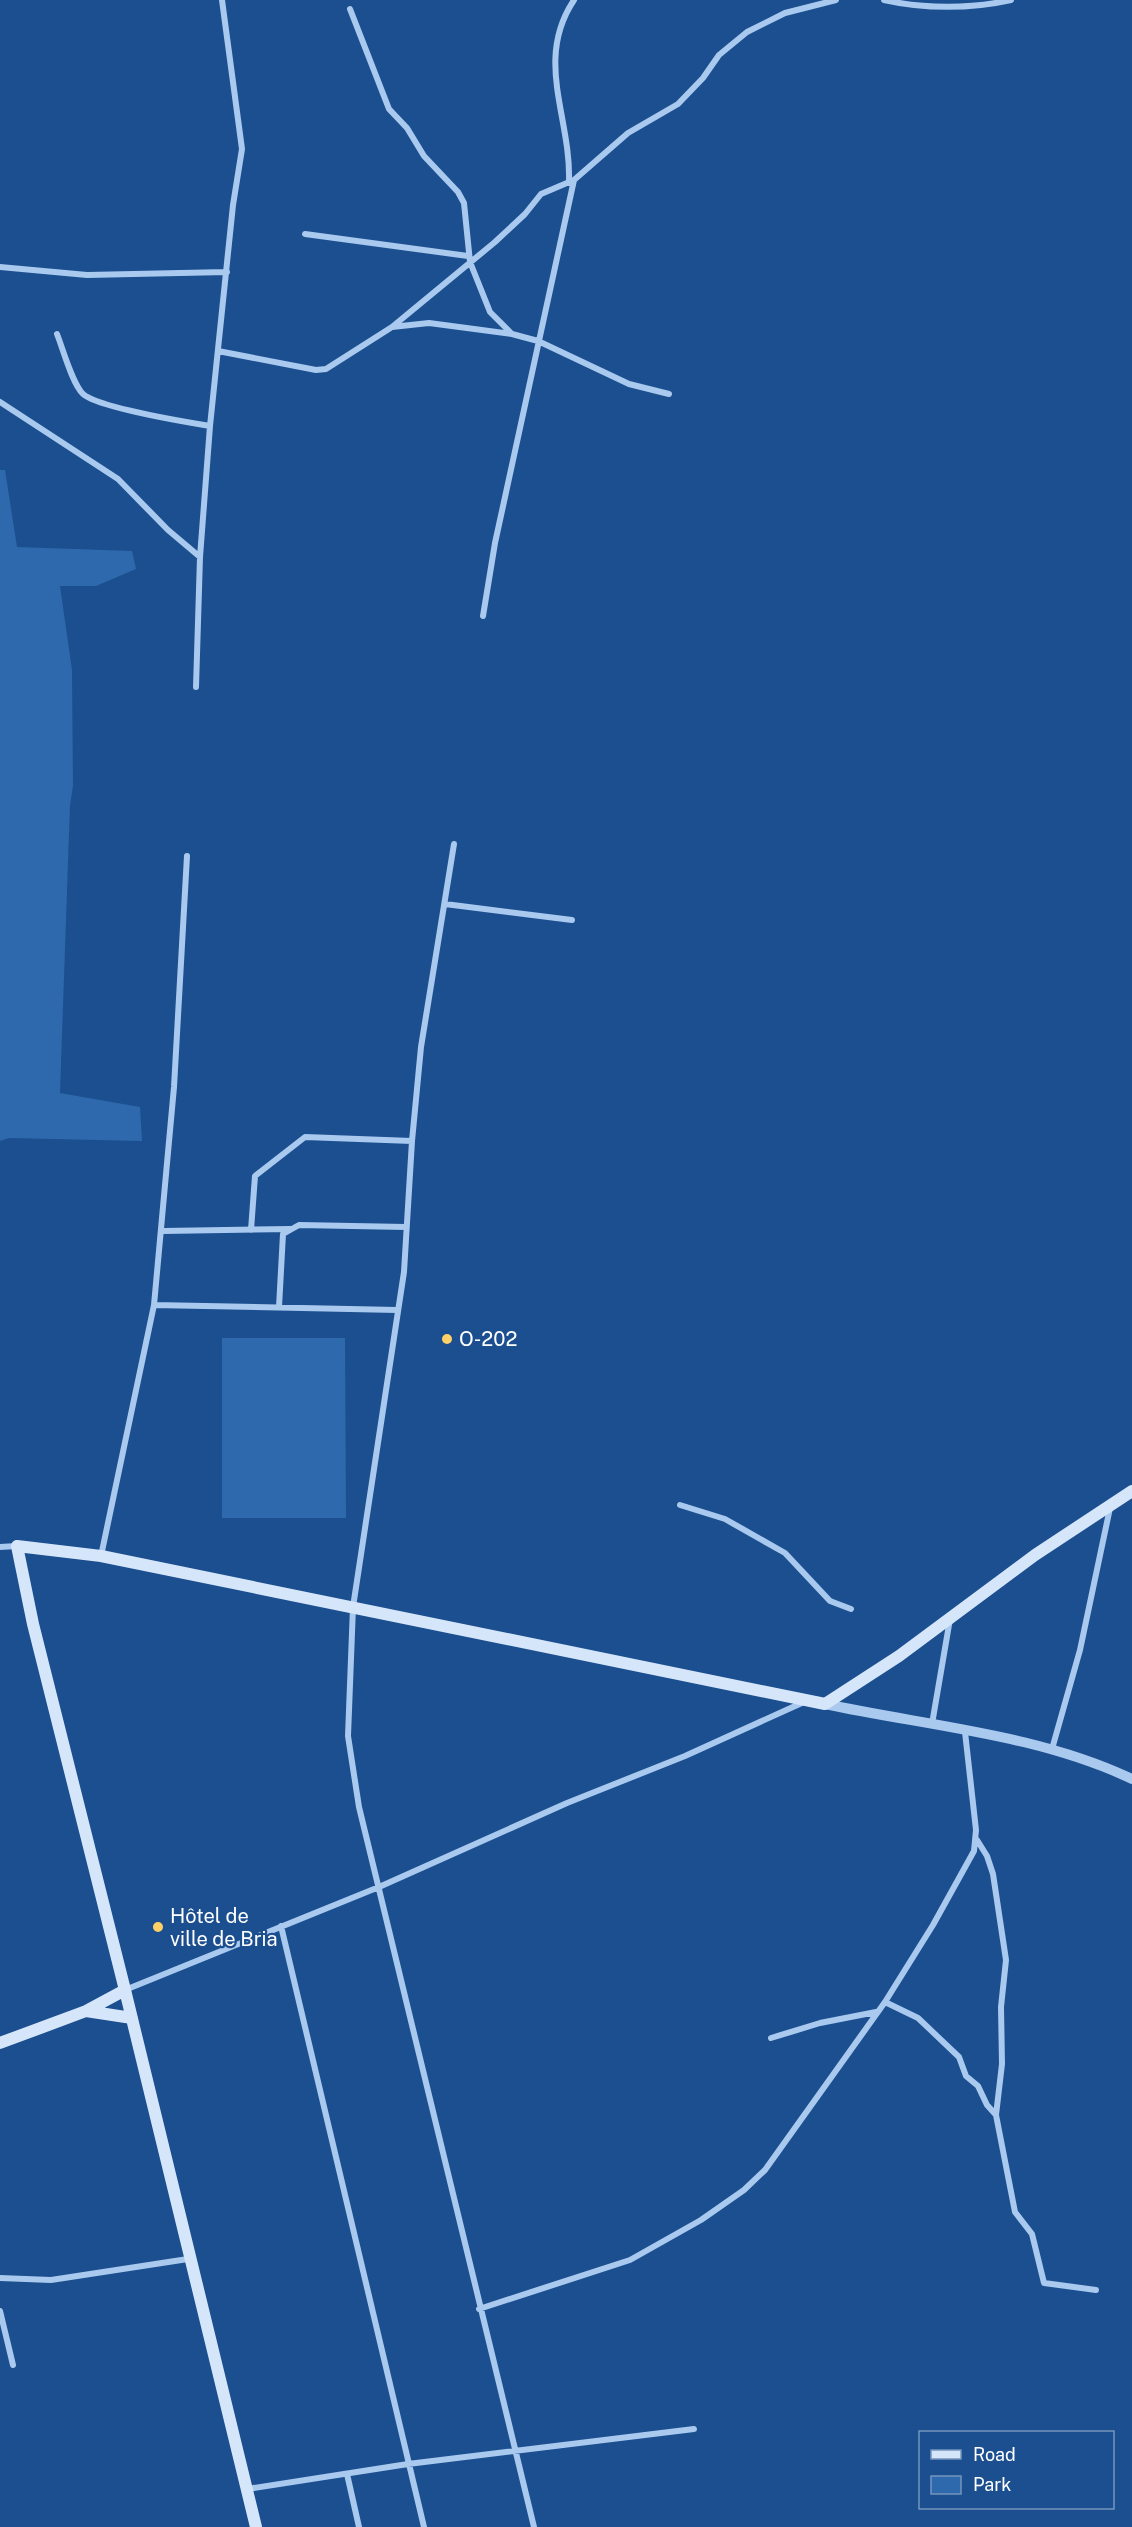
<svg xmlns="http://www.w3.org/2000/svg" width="1132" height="2527" font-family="'Public Sans',sans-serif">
<rect width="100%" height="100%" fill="#1b4f8f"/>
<path fill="#2e69ad" d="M 0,470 L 5,470 L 17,547 L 132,551 L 136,569 L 96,586 L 60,586 L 72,670 L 73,786 L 70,805 L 60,1093 L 140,1107 L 142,1141 L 9,1138 L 0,1141 Z
M 222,1338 L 345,1338 L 346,1518 L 222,1518 Z"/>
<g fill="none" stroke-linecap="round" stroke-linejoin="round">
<path stroke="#a9c9ee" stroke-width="6" d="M 884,0 C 924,9 971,9 1011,0
M 350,9 L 389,109 L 407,128 L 424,156 L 458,192 L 464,203 L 470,262 L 490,312 L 511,333
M 569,181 C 571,117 534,60 574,0
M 305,234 L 468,256
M 0,267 L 87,275 L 227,272
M 392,327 L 495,242 L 525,214 L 541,194 L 574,180
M 57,334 C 63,349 72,383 83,394 C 99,408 186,422 210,426
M 218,351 L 316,370 L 326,369 L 392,327 L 429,323 L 512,334 L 538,341 L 629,384 L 669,394
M 0,402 L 118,479 L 168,530 L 200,557
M 483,616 L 495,543 L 574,180 L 628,133 L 678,104 L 703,78 L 719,55 L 747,32 L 785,13 L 836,0
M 196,687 L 200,557 L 210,426 L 233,205 L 242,149 L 222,0
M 454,844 L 421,1047 L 412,1141 L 404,1272 L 353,1607 L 348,1736 L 359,1807 L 534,2527
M 445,904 L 572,920
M 251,1230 L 255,1176 L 305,1137 L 412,1141
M 163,1231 L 291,1229
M 154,1305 L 397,1310
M 279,1307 L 283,1234 L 299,1225 L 406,1227
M 680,1505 L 725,1519 L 785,1553 L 830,1601 L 851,1609
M 0,1547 L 17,1546
M 101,1556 L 154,1305 L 174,1087 L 187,856
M 932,1724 L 950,1619
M 1052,1749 L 1080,1650 L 1110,1508
M 977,1840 L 987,1856 L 993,1874 L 1006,1960 L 1001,2007 L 1002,2064 L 996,2115
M 281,1926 L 424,2527
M 125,1990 L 379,1887 L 567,1803 L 685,1756 L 804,1702
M 885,2002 L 918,2018 L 959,2057 L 966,2076 L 978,2086 L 987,2105 L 996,2115 L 1015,2212 L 1032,2234 L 1044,2283 L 1096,2290
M 771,2038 L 820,2023 L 876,2012
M 0,2278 L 51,2280 L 188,2259
M 479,2309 L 630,2260 L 701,2220 L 744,2190 L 765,2170 L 885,2002 L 933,1925 L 974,1851 L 976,1830 L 965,1732
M 0,2311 L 13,2365
M 347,2474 L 359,2527
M 247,2489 L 408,2464 L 694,2429"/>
<path stroke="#a9c9ee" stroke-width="10" d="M 825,1704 C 928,1726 1037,1734 1132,1779"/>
<path stroke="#d6e6fa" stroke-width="12" d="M 86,2011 L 132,2018
M 0,2043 L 86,2011 L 125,1990
M 256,2527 L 125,1990 L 33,1624 L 17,1546 L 101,1556 L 825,1704 L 899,1656 L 1035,1555 L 1132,1491"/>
</g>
<g fill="#ffd166" stroke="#1b4f8f" stroke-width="2">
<circle cx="447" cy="1339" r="6"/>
<circle cx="158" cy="1927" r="6"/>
</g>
<g text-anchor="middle" stroke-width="4.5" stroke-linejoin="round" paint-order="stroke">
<g font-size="20" fill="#fff" stroke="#1b4f8f" text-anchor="start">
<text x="459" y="1346">O-202</text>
<text x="170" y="1923">Hôtel de<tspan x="170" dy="23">ville de Bria</tspan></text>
</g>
</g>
<rect x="919" y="2431" width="195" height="78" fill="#1b4f8f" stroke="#7695bc" stroke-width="1.5"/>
<rect x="931" y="2450" width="30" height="9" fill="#d6e6fa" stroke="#7695bc" stroke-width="1.5"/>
<text x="973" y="2461" font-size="18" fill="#ffffff">Road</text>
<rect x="931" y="2476" width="30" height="18" fill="#2e69ad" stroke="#7695bc" stroke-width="1.5"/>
<text x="973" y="2491" font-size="18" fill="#ffffff">Park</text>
</svg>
